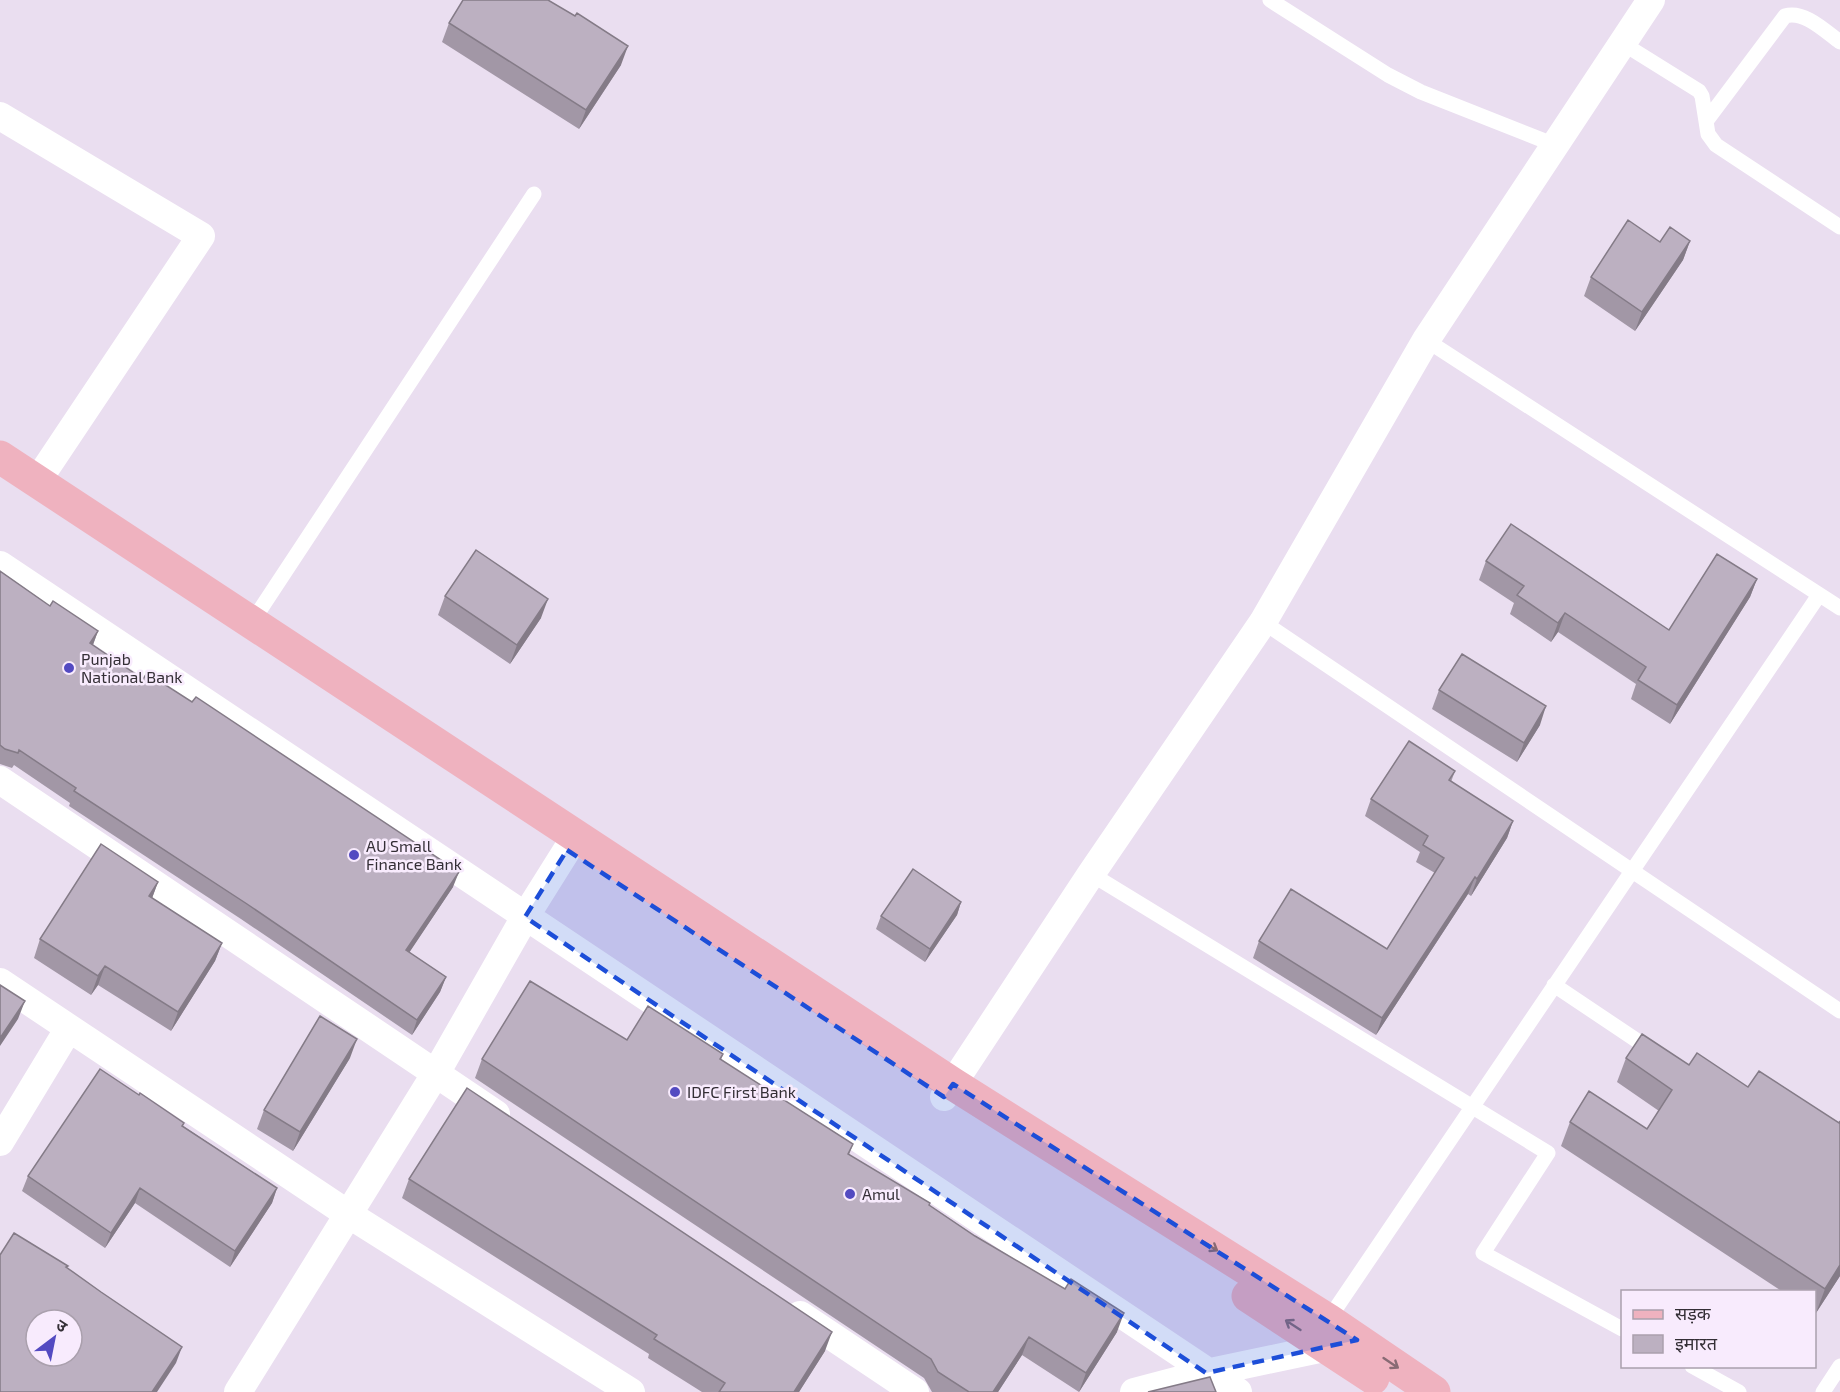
<svg xmlns="http://www.w3.org/2000/svg" width="1840" height="1392" font-family="'Exo 2','Noto Sans Devanagari',sans-serif">
<rect width="100%" height="100%" fill="#eadef0"/>
<g fill="none" stroke-linecap="round" stroke-linejoin="round">
<path stroke="#fff" stroke-width="15" d="M 1270,0 L 1388,75 L 1421,92 L 1555,145
M 1622,43 L 1699,91 L 1702,96 L 1708,134 L 1716,145 L 1840,227
M 1707,120 L 1785,16 C 1804,10 1825,31 1840,42
M 1426,340 L 1840,608
M 252,622 L 534,194
M 1263,622 L 1840,1011
M 1091,874 L 1548,1153 L 1483,1253 L 1622,1329
M 1554,985 L 1654,1052
M 1328,1320 L 1819,595
M 1692,1366 L 1739,1392
M 1823,1392 L 1840,1366"/>
<path stroke="#fff" stroke-width="28" d="M 0,116 L 201,236 L 38,480
M 0,565 L 1238,1392
M 0,780 L 496,1114
M 0,982 L 348,1214 L 631,1392
M 944,1097 L 1091,874 L 1263,622 L 1426,340 L 1651,0
M 0,1142 L 69,1028
M 800,1315 L 915,1392
M 238,1392 L 436,1073 L 525,917 L 567,850
M 1134,1392 L 1206,1373 L 1343,1344"/>
<path stroke="#efb2bf" stroke-width="33" d="M 0,457 L 953,1084 L 1328,1320 L 1434,1392
M 1248,1296 L 1373,1378"/>
</g>
<path fill="#a297a6" d="M 575,16 L 621,65 L 579,129 L 442,42 L 449,23 Z
M 1690,241 L 1683,260 L 1635,331 L 1584,296 L 1591,277 L 1660,242 Z
M 1486,561 L 1669,630 L 1757,579 L 1750,597 L 1670,724 L 1631,699 L 1636,684 L 1558,632 L 1551,642 L 1510,614 L 1514,603 L 1479,580 Z
M 0,571 L 50,606 L 98,631 L 93,645 L 453,887 L 409,952 L 446,977 L 440,992 L 412,1035 L 241,919 L 69,806 L 70,803 L 14,765 L 12,768 L 0,764 Z
M 445,596 L 541,618 L 510,664 L 438,615 Z
M 1439,690 L 1540,725 L 1517,762 L 1432,709 Z
M 1455,771 L 1451,782 L 1513,821 L 1507,838 L 1471,896 L 1468,894 L 1376,1035 L 1253,958 L 1259,941 L 1387,949 L 1435,873 L 1416,862 L 1420,852 L 1365,816 L 1371,799 Z
M 158,882 L 152,898 L 222,943 L 215,961 L 171,1031 L 98,985 L 91,995 L 34,958 L 40,939 Z
M 961,902 L 957,915 L 925,962 L 876,929 L 881,916 Z
M 627,1040 L 723,1054 L 721,1060 L 853,1144 L 849,1155 L 930,1203 L 929,1206 L 1117,1332 L 1079,1392 L 1022,1355 L 998,1392 L 932,1392 L 924,1378 L 475,1078 L 482,1059 Z
M 350,1058 L 293,1151 L 257,1129 L 264,1110 Z
M 1626,1058 L 1689,1065 L 1748,1087 L 1839,1123 L 1840,1121 L 1840,1276 L 1816,1313 L 1815,1312 L 1815,1292 L 1783,1292 L 1561,1146 L 1570,1122 L 1647,1129 L 1659,1111 L 1617,1082 Z
M 139,1095 L 184,1123 L 183,1126 L 277,1188 L 272,1203 L 230,1267 L 135,1203 L 105,1248 L 22,1191 L 28,1176 Z
M 409,1179 L 825,1351 L 799,1392 L 702,1392 L 648,1358 L 649,1354 L 402,1198 Z"/>
<path fill="#847b87" d="M 628,46 L 621,65 L 579,129 L 586,110 Z
M 1690,241 L 1683,260 L 1635,331 L 1642,312 Z
M 1757,579 L 1750,597 L 1670,724 L 1677,705 Z
M 548,599 L 541,618 L 510,664 L 517,645 Z
M 1565,613 L 1558,632 L 1551,642 L 1558,623 Z
M 98,631 L 92,647 L 90,643 Z
M 1546,706 L 1540,725 L 1517,762 L 1524,743 Z
M 1513,821 L 1507,838 L 1471,896 L 1477,879 Z
M 459,872 L 453,887 L 401,965 L 406,950 Z
M 1475,877 L 1468,894 L 1376,1035 L 1382,1018 Z
M 158,882 L 151,901 L 149,896 Z
M 961,902 L 957,915 L 925,962 L 930,949 Z
M 222,943 L 215,961 L 171,1031 L 178,1012 Z
M 105,966 L 98,985 L 91,995 L 98,976 Z
M 446,977 L 440,992 L 412,1035 L 417,1020 Z
M 25,1001 L 18,1019 L 0,1046 L 0,1038 Z
M 357,1039 L 350,1058 L 293,1151 L 300,1132 Z
M 140,1188 L 135,1203 L 105,1248 L 111,1233 Z
M 277,1188 L 272,1203 L 230,1267 L 235,1251 Z
M 1840,1265 L 1840,1276 L 1816,1313 L 1825,1289 Z
M 1124,1313 L 1117,1332 L 1079,1392 L 1086,1373 Z
M 832,1332 L 825,1351 L 799,1392 L 794,1392 Z
M 1029,1337 L 1022,1355 L 998,1392 L 993,1392 Z
M 182,1347 L 176,1363 L 157,1392 L 152,1392 Z"/>
<path fill="#bcb0c1" stroke="#847b87" stroke-width="1.5" fill-rule="evenodd" d="M 463,0 L 548,0 L 575,16 L 577,13 L 628,46 L 586,110 L 449,23 Z
M 1628,220 L 1660,242 L 1670,227 L 1690,241 L 1642,312 L 1591,277 Z
M 1511,524 L 1669,630 L 1717,554 L 1757,579 L 1677,705 L 1638,680 L 1646,667 L 1565,613 L 1558,623 L 1517,595 L 1524,586 L 1486,561 Z
M 476,550 L 548,599 L 517,645 L 445,596 Z
M 0,571 L 50,606 L 53,601 L 98,631 L 90,643 L 143,679 L 147,673 L 192,702 L 196,697 L 459,872 L 406,950 L 446,977 L 417,1020 L 247,904 L 74,791 L 76,788 L 19,750 L 18,753 L 5,749 L 0,745 Z
M 1462,654 L 1546,706 L 1524,743 L 1439,690 Z
M 1409,741 L 1455,771 L 1449,780 L 1513,821 L 1477,879 L 1475,877 L 1382,1018 L 1259,941 L 1291,889 L 1387,949 L 1444,858 L 1423,845 L 1428,836 L 1371,799 Z
M 101,844 L 158,882 L 149,896 L 222,943 L 178,1012 L 105,966 L 98,976 L 40,939 Z
M 913,869 L 961,902 L 930,949 L 881,916 Z
M 530,981 L 627,1040 L 648,1006 L 723,1054 L 720,1059 L 853,1144 L 848,1154 L 930,1203 L 929,1205 L 975,1236 L 1065,1289 L 1071,1279 L 1124,1313 L 1086,1373 L 1029,1337 L 993,1392 L 969,1392 L 938,1372 L 931,1359 L 482,1059 Z
M 0,985 L 25,1001 L 0,1038 Z
M 320,1016 L 357,1039 L 300,1132 L 264,1110 Z
M 1642,1034 L 1689,1065 L 1697,1053 L 1748,1087 L 1759,1071 L 1839,1123 L 1840,1121 L 1840,1265 L 1825,1289 L 1570,1122 L 1589,1091 L 1647,1129 L 1672,1090 L 1626,1058 Z
M 100,1069 L 139,1095 L 140,1093 L 184,1123 L 182,1126 L 277,1188 L 235,1251 L 140,1188 L 111,1233 L 28,1176 Z
M 467,1088 L 832,1332 L 794,1392 L 719,1392 L 725,1383 L 654,1339 L 657,1335 L 409,1179 Z
M 14,1233 L 68,1266 L 66,1267 L 101,1292 L 182,1347 L 152,1392 L 0,1392 L 0,1255 ZM 36,1320 L 72,1320 L 72,1356 L 36,1356 Z
M 1210,1377 L 1216,1392 L 1148,1392 Z"/>
<defs><path id="oneway-shaft" d="M-6 0H5M1.5-3L5.5 0L1.5 3" fill="none" stroke-width="1.6" stroke-linecap="round" stroke-linejoin="round" transform="scale(1.5)"/></defs>
<g stroke="#886a74">
<use href="#oneway-shaft" transform="translate(1210 1246) rotate(32)"/>
<use href="#oneway-shaft" transform="translate(1293 1325) rotate(-147)"/>
<use href="#oneway-shaft" transform="translate(1391 1363) rotate(34)"/>
</g>
<path fill="#1d4ed8" fill-opacity="0.2" stroke="#1d4ed8" stroke-width="4.5" stroke-dasharray="12 8" stroke-linejoin="round" d="M 567,850 L 944,1097 L 953,1084 L 1357,1340 L 1206,1373 L 525,917 Z"/>
<g fill="#534ac1" stroke="#f8ebfd" stroke-width="2">
<circle cx="69" cy="668" r="6"/>
<circle cx="354" cy="855" r="6"/>
<circle cx="675" cy="1092" r="6"/>
<circle cx="850" cy="1194" r="6"/>
</g>
<g text-anchor="middle" stroke-width="5" stroke-linejoin="round" paint-order="stroke">
<g font-size="16" fill="#342f36" stroke="#f8ebfd" text-anchor="start">
<text x="81" y="665">Punjab<tspan x="81" dy="18">National Bank</tspan></text>
<text x="366" y="852">AU Small<tspan x="366" dy="18">Finance Bank</tspan></text>
<text x="687" y="1098">IDFC First Bank</text>
<text x="862" y="1200">Amul</text>
</g>
</g>
<rect x="1621" y="1290" width="195" height="78" fill="#f8ebfd" stroke="#aaa0ad" stroke-width="1.5"/>
<rect x="1633" y="1310" width="30" height="9" fill="#efb2bf" stroke="#aaa0ad" stroke-width="1.5"/>
<text x="1675" y="1320" font-size="18" fill="#342f36">सड़क</text>
<rect x="1633" y="1335" width="30" height="18" fill="#bcb0c1" stroke="#aaa0ad" stroke-width="1.5"/>
<text x="1675" y="1350" font-size="18" fill="#342f36">इमारत</text>
<g transform="translate(54 1338) rotate(32)"><circle r="28" fill="#f8ebfd" stroke="#aaa0ad" stroke-width="1.5"/>
<path d="M0-4.5L10 22L0 15L-10 22Z" fill="#534ac1"/>
<text y="-9" font-size="16" font-weight="bold" text-anchor="middle" fill="#342f36">उ</text>
</g>
</svg>
